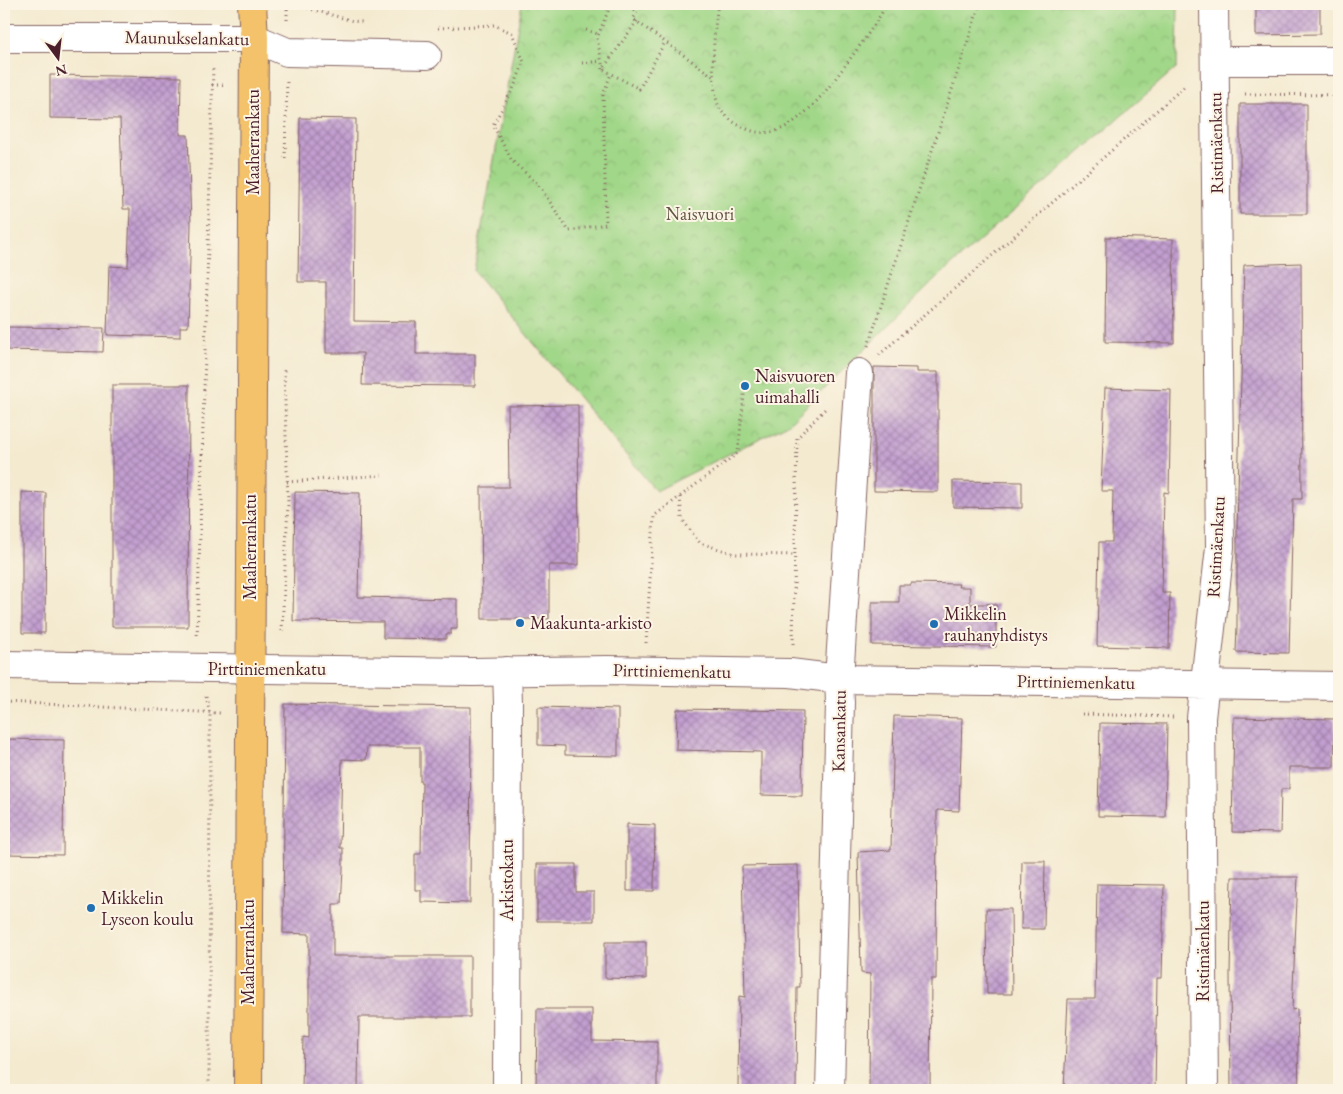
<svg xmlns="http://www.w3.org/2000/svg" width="1343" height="1094" font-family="'EB Garamond',serif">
<defs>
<pattern id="park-crowns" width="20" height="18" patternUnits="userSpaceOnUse" patternTransform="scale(1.25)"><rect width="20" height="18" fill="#a1d788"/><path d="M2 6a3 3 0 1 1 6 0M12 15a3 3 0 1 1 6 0" fill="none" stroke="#8cb876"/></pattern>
<pattern id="building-cross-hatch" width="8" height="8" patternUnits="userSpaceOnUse" patternTransform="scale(1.25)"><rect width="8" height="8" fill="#c29fd0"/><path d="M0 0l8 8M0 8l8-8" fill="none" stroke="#a081a9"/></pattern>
</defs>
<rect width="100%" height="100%" fill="#fcf5e5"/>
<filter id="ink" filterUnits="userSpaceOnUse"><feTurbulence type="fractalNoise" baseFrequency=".02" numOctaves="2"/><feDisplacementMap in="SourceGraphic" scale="10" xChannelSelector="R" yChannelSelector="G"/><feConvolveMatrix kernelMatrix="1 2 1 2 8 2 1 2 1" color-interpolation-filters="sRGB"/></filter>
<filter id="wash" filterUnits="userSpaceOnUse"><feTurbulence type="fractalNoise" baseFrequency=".0096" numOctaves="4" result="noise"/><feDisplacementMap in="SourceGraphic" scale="20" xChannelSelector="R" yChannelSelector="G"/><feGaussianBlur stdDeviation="1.12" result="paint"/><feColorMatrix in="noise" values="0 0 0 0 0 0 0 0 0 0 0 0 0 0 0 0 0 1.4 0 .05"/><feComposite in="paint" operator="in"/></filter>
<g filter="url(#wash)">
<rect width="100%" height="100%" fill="#f4ead0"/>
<path fill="url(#park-crowns)" stroke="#767b5a" d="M 522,4 L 1178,4 L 1177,67 L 939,276 L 788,424 L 656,491 L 474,271 Z"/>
<g id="blocks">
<path fill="url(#building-cross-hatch)" d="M 1256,4 L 1320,4 L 1320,34 L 1256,35 Z
M 50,75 L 181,77 L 180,135 L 188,135 L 191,225 L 188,327 L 180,327 L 180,337 L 107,335 L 109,266 L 128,267 L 130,209 L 123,209 L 120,119 L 50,118 Z
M 1240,104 L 1307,104 L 1307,214 L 1240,214 Z
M 300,118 L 356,119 L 354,321 L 416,322 L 416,354 L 475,354 L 475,386 L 362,385 L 363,353 L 326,353 L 326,282 L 298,282 Z
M 1106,237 L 1173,239 L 1174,343 L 1105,342 Z
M 1301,263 L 1302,499 L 1293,499 L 1289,653 L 1236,652 L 1237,627 L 1237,529 L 1244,265 Z
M 4,327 L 104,328 L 103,352 L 4,350 Z
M 874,367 L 917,368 L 917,372 L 938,372 L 938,492 L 874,491 Z
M 112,385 L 189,385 L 188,627 L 112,627 Z
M 1105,388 L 1171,390 L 1169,493 L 1164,492 L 1162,593 L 1170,593 L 1169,648 L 1097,646 L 1099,542 L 1112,542 L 1113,491 L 1101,491 Z
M 578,405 L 579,565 L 549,565 L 549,619 L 482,619 L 481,487 L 509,487 L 508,406 Z
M 953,481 L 1022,482 L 1022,508 L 953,507 Z
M 22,492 L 46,493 L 45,633 L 22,633 Z
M 295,492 L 360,493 L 358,597 L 457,599 L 457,629 L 451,629 L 451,634 L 446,634 L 446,639 L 383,638 L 383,622 L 293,621 Z
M 911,583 L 959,584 L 958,587 L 970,587 L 970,604 L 996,604 L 996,647 L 872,645 L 872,602 L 899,602 L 899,585 L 911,585 Z
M 285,704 L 471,707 L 470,903 L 421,902 L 421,890 L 415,890 L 415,854 L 421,854 L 422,782 L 420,782 L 420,747 L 367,747 L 366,760 L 342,759 L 340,848 L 343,848 L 343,870 L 341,904 L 333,904 L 333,956 L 470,956 L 470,1017 L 359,1017 L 358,1090 L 302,1090 L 303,1037 L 309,1038 L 309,934 L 283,933 Z
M 538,707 L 618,709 L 618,756 L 565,755 L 565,746 L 538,745 Z
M 677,709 L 803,711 L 802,796 L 761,795 L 761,752 L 676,750 Z
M 894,716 L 962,718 L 959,811 L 937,810 L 936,979 L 931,979 L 930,1090 L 869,1090 L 870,974 L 861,973 L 858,852 L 891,850 Z
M 1234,717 L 1335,719 L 1334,767 L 1289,767 L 1289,789 L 1281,789 L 1280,833 L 1232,832 Z
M 1100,723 L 1167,724 L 1165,817 L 1098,816 Z
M 4,739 L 64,740 L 63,855 L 4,854 Z
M 627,824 L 655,825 L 654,891 L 627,891 Z
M 1022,861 L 1045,861 L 1044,929 L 1021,929 Z
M 537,864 L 576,864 L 576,892 L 594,892 L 594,921 L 537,921 Z
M 798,865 L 800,987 L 797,987 L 796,1090 L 738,1089 L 739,996 L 745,997 L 742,866 Z
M 1232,877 L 1298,877 L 1292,1010 L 1297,1009 L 1299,1090 L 1231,1090 L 1230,974 Z
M 1097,884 L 1164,885 L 1162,978 L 1157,978 L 1155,1090 L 1064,1090 L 1068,999 L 1095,999 Z
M 986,909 L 1011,909 L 1012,994 L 987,994 Z
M 605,942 L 646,942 L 646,979 L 605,978 Z
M 537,1009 L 592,1009 L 592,1041 L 657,1042 L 657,1090 L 536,1090 Z"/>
</g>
</g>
<g filter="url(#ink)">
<use href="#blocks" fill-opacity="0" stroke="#866665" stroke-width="1"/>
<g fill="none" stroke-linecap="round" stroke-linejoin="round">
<defs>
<path id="minor" d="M 4,38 L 254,38 L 287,52 L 427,55
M 1215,61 L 1339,61
M 4,665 L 473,672 L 607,670 L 790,673 L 839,679 L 1339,686
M 507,1090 L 508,703 L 507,671
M 830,1090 L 840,703 L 839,679 L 859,373
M 1204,1090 L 1201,718 L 1220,547 L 1214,4"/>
<path id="major" d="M 248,1090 L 254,38 L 252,4"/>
</defs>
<use href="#minor" stroke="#866665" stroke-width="30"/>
<use href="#major" stroke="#866665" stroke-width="30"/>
<path stroke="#866665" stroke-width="3" stroke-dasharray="1 4" stroke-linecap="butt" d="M 287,4 L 287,21
M 293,4 L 353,21 L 362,22
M 626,4 L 637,12
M 643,4 L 633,19 L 714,77
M 718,4 C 714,27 709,89 720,109 C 726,118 737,125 747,129 C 761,135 775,133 787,126 C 812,111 830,86 847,63 C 861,44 875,25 887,4
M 637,21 L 603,69 L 639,89 L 665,42
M 438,28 L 494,25 L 512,33 L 524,62 L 513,89 L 493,125 L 512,161 L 538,184 L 569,231 L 606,224 L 603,95 L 611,74
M 586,30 L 598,34
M 582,63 L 601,61
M 603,69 L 597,38 L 611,4
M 212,85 L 224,85
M 1245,94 L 1339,95
M 285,158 L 287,80
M 868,346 L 980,4
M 879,355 L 1186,85
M 287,482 L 382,475
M 680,497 L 682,519 L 700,543 L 735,554 L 795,555
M 282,631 L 288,504 L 284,367
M 197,640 L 213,67
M 646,643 L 654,516 L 738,453 L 745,386
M 793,644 L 797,438 L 827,407
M 206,696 L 210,713 L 209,1090
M 4,702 L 220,713
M 1082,714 L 1174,717"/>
<use href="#minor" stroke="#fff" stroke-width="28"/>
<use href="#major" stroke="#f3c26a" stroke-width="28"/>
</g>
</g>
<g fill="#1f6fb2" stroke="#fcf5e5" stroke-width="2">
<circle cx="745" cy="386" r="5"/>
<circle cx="520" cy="623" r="5"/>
<circle cx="934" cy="624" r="5"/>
<circle cx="91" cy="908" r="5"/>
</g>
<g text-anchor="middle" stroke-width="4" stroke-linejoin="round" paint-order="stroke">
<g font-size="18" fill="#4a1f2b" stroke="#fcf5e5">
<text transform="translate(187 38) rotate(1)" y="6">Maunukselankatu</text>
<text transform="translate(253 142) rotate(-90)" y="6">Maaherrankatu</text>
<text transform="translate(1216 143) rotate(-91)" y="6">Ristimäenkatu</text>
<text transform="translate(250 547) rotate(-90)" y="6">Maaherrankatu</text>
<text transform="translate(1216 547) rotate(-87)" y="6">Ristimäenkatu</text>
<text x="267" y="675">Pirttiniemenkatu</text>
<text transform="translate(672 671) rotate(1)" y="6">Pirttiniemenkatu</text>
<text transform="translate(1076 682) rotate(1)" y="6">Pirttiniemenkatu</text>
<text transform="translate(839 731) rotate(-89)" y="6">Kansankatu</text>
<text transform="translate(507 880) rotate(-90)" y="6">Arkistokatu</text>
<text transform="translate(1203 951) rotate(-90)" y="6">Ristimäenkatu</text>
<text transform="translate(248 952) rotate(-90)" y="6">Maaherrankatu</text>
</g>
<g font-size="18" fill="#645647" stroke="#fcf5e5">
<text x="700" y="220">Naisvuori</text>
</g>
<g font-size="18" fill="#4a1f2b" stroke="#fcf5e5" text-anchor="start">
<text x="755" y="382">Naisvuoren<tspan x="755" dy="21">uimahalli</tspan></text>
<text x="944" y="620">Mikkelin<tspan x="944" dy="21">rauhanyhdistys</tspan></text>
<text x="530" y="629">Maakunta-arkisto</text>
<text x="101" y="904">Mikkelin<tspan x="101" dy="21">Lyseon koulu</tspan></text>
</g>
</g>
<rect width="1343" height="1094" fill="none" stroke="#fcf5e5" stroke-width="20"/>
<g transform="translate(58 58) rotate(165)" stroke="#fcf5e5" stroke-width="4" paint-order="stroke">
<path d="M0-4L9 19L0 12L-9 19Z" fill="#4a1f2b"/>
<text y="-8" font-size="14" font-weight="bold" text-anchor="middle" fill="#4a1f2b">N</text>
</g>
</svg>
